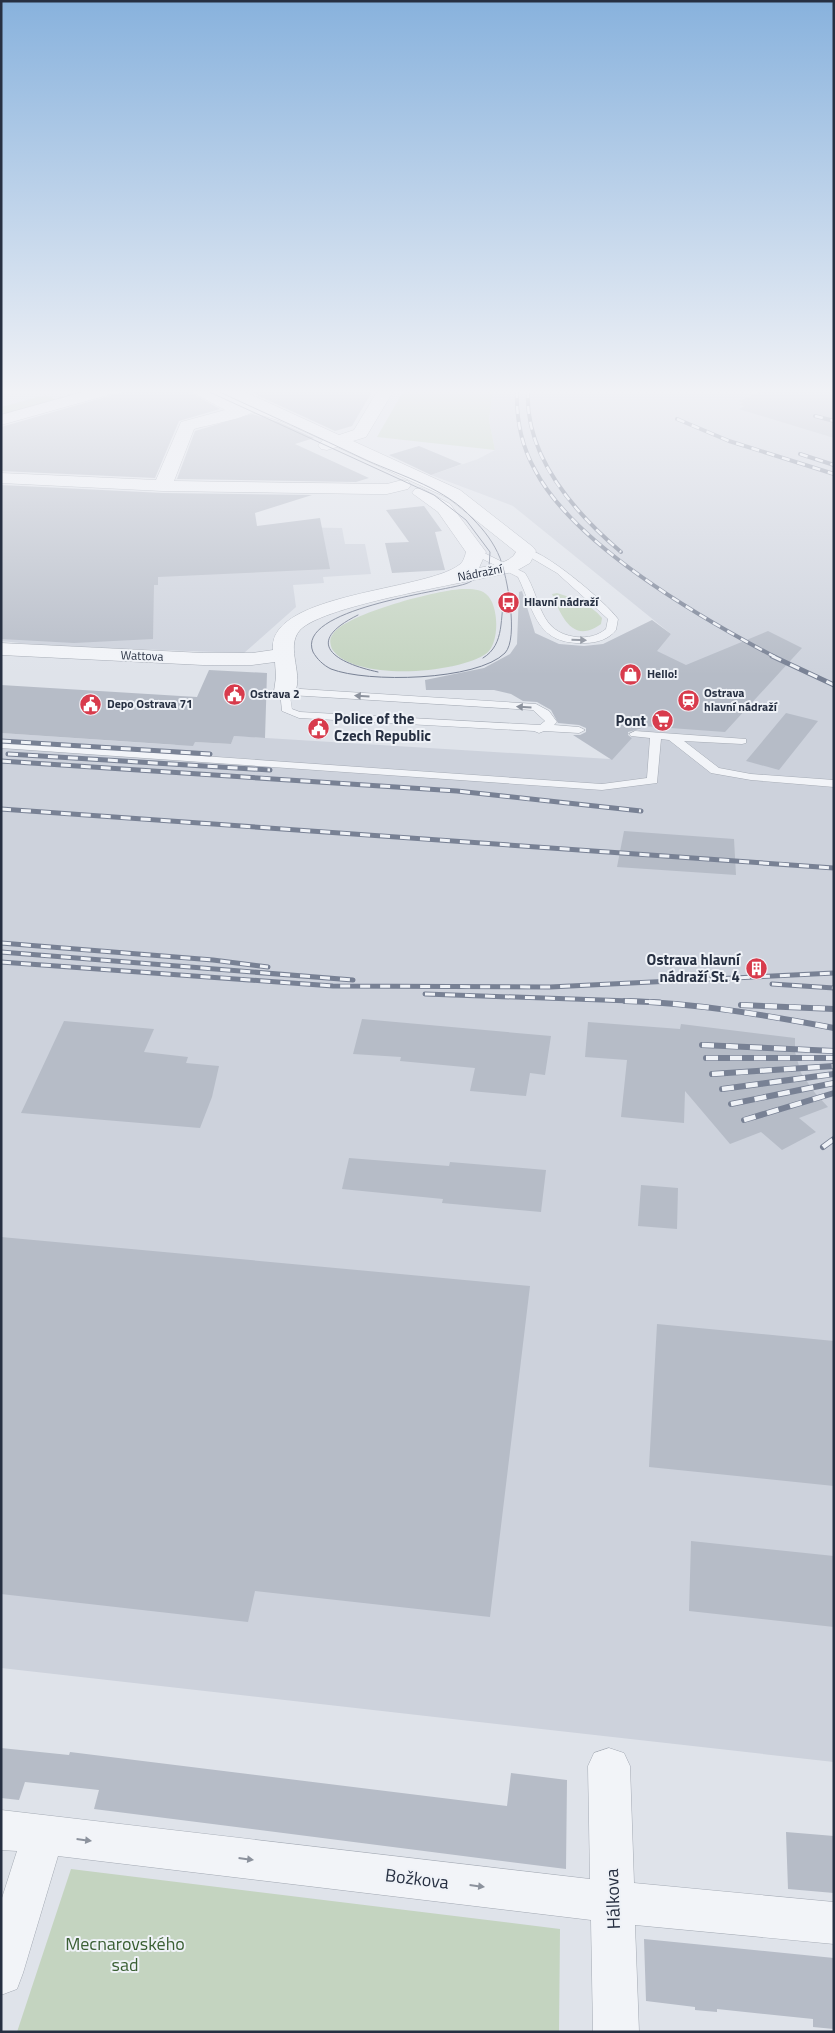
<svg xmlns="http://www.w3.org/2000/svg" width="835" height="2033" font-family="'Titillium Web',sans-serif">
<rect width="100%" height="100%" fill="#dfe3ea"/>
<path fill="#cdd2dc" d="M 493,390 L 834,390 L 834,1762 L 1,1668 L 1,733 L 175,745 L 177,741 L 231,744 L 234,736 L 610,759 L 643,726 L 655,650 L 671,634 L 513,506 L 431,475 L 478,459 L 495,450 L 489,420 Z
M 1,514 L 172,525 L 342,528 L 345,544 L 365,544 L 371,574 L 323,577 L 324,583 L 293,585 L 296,607 L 244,653 L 50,646 L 1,641 Z"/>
<path fill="#c4d4c0" d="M 404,390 L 493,390 L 489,420 L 495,450 L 377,437 Z
M 46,395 L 56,400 L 6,414 L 1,411 L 1,407 Z
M 464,589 C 472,589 480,589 486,594 C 499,604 500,642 487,653 C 459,674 353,682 332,649 C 330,643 329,639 333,634 C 345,614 440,589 464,589 Z
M 557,593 C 573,598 591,604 602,618 L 601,624 C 572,645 561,615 552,594 Z
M 71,1869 L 560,1929 L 559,2032 L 17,2032 Z"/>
<path fill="#b6bcc7" d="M 130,390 L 186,390 L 220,409 L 179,421 L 155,478 L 1,471 L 1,427 Z
M 246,390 L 373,390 L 352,426 L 335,431 Z
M 764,390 L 834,390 L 834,438 L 739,409 L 745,406 L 739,405 L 743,403 L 739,401 Z
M 252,414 L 279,422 L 314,438 L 295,444 L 369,478 L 356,482 L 177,479 L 195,431 Z
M 419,446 L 462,464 L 431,475 L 389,455 Z
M 1,485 L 163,493 L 312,495 L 255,513 L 257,526 L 320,518 L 330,569 L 158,577 L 158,585 L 154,585 L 153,639 L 74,643 L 1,639 Z
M 424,506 L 442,531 L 435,532 L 445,570 L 392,573 L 385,543 L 409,542 L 386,510 Z
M 522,591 L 535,633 L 559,644 L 584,646 L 603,644 L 652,620 L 671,634 L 657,651 L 686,665 L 768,631 L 802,648 L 725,732 L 643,726 L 640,729 L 628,732 L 628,735 L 632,738 L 612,760 L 573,735 L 580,735 L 586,732 L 586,728 L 579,725 L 558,723 L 551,710 L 537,702 L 523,701 L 511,694 L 494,690 L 426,690 L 425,680 L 484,668 L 510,654 L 517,644 L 519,592 Z
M 209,670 L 267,673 L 265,738 L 234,736 L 231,744 L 195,742 L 193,746 L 1,733 L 1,685 L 197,697 Z
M 786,713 L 818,721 L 779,770 L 746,761 Z
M 624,831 L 734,839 L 736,875 L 617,867 Z
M 362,1019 L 551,1036 L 545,1075 L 530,1073 L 526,1096 L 470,1091 L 475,1068 L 400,1061 L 401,1057 L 353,1054 Z
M 64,1021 L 154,1029 L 144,1052 L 188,1057 L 186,1063 L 219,1066 L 212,1097 L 200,1128 L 21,1113 Z
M 588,1022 L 680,1029 L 681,1024 L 795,1038 L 795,1052 L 801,1073 L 815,1093 L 828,1107 L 799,1118 L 816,1132 L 782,1150 L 761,1132 L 730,1144 L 685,1091 L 684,1123 L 621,1117 L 627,1060 L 585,1057 Z
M 349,1158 L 449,1166 L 450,1162 L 546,1170 L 541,1212 L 442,1203 L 443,1199 L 342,1189 Z
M 641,1185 L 678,1188 L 677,1229 L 638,1226 Z
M 1,1237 L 530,1286 L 490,1617 L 255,1591 L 248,1622 L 1,1594 Z
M 657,1324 L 834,1341 L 834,1486 L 649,1467 Z
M 691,1541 L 834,1556 L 834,1627 L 689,1611 Z
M 1,1748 L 69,1755 L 70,1752 L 507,1806 L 511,1773 L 567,1780 L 566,1869 L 94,1809 L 99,1790 L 25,1782 L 19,1800 L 1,1798 Z
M 786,1832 L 834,1836 L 834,1893 L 788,1889 Z
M 644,1939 L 834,1958 L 834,2029 L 813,2027 L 813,2019 L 717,2009 L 717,2012 L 695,2010 L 695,2007 L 646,2001 Z"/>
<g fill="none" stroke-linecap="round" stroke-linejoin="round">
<defs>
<path id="service" d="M 206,390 L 217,390 L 285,419 L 281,421 L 251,412 Z
M 476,549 L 525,573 C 542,600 538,632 576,637 C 588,638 597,636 606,629 L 608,619 L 557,573 L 523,553 L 523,549 C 540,546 607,603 618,619 L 616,630 C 609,639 597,643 585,643 C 536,645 535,612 518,577 L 473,554 L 473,550 Z
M 285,688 L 536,704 L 549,711 L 557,722 L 554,725 L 579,727 L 585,730 L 579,733 L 544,731 L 539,733 L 534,731 L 299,718 L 282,711 L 280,691 ZM 290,695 L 533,710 L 545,721 L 540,725 L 300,712 L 292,709 Z
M 635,731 L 746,739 L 746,743 L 742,744 L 684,741 L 719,768 L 751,774 L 834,780 L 834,787 L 751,780 L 711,773 L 669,740 L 661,739 L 657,783 L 602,790 L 1,748 L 1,742 L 602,784 L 647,778 L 650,738 L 631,736 L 629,734 Z"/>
<path id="minor" d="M 90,390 L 117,390 L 115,393 L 1,425 L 1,415 Z
M 188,390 L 210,390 L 241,405 L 245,404 L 219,390 L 241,390 L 339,435 L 354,430 L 378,390 L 394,390 L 366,437 L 353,441 L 460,490 L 533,547 L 536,551 L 530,563 L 516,571 C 474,582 325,604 300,630 C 284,648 306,676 293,696 L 285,697 L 277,696 L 274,691 L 276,677 L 275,662 L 252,665 L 203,665 L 1,655 L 1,643 L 203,653 L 252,653 L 273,650 C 267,593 425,591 459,565 C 463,563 465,556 466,552 L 438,512 L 412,493 L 415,489 L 421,488 L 450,504 L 486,552 L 479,568 C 490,565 510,564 516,552 L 448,498 L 337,447 L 327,450 L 321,449 L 318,445 L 323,440 L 256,410 C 244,419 212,424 194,429 L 174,481 L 387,484 L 402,480 L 408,481 L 411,485 L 408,489 L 387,494 L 371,494 L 163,491 L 1,483 L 1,473 L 156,480 L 181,422 L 225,410 Z
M 609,1748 L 624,1753 L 630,1766 L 634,1883 L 834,1902 L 834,1944 L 635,1925 L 639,2032 L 593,2032 L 591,1920 L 58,1856 L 23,1973 L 17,1989 L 1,1995 L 1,1901 L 17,1851 L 1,1850 L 1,1810 L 590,1879 L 588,1766 L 594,1753 Z"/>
</defs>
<use href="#service" stroke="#a4aab4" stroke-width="1"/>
<use href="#minor" stroke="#a4aab4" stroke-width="1"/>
<use href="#service" fill="#f2f4f8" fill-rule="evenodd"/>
<use href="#minor" fill="#f2f4f8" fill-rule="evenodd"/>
<path stroke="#788194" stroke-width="1" d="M 205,390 L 434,495 L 466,520 L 490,552 L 489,567 C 482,574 474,581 465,584 C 440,592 295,609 313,652 C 317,659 323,665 331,669 C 367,683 477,681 505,653 C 519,638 507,576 500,558 C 494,543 484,530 473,519 C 445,488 404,477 366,460 C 316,436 265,413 215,390
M 358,615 C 301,643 336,663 378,672
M 483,658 C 506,644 499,617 505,594"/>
<defs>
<path id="rail-far2" d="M 517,390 C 516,418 521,445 535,470 C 574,545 701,618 775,657
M 528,390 C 524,456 574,512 621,552
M 815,416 L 834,421
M 677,419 L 729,441 L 834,474
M 800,454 L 834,465"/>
<path id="rail-far1" d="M 772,656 L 834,685
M 1,741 L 210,754
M 8,754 L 270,770
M 1,761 L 457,791 L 641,811
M 1,809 L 834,868
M 1,943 L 213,960 L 268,967
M 1,952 L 353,980
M 1,962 L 333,986 L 550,987 L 834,973
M 772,984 L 834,988
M 425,994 L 660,1002"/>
<path id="rail" d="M 625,1001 C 696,1003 765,1015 834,1028
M 741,1005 L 834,1009
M 702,1045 L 834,1051
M 706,1058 L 834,1058
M 712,1074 L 834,1066
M 722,1089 L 834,1074
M 731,1104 L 834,1083
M 744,1120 L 834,1093
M 823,1147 L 834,1139"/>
</defs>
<use href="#rail-far2" stroke="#788194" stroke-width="4"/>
<use href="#rail-far1" stroke="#788194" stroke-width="5"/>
<use href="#rail" stroke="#788194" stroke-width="6"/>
<use href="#rail-far2" stroke="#eff2f7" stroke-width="2.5" stroke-dasharray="8" stroke-linecap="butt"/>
<use href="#rail-far1" stroke="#eff2f7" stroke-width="3" stroke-dasharray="10" stroke-linecap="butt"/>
<use href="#rail" stroke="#eff2f7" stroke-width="4.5" stroke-dasharray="12" stroke-linecap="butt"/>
</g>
<defs><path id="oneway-solid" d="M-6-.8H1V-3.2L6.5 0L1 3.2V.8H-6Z" transform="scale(1.25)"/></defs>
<g fill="#8c929d">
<use href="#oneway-solid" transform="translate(579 640) rotate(1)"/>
<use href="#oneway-solid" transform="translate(362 696) rotate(-176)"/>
<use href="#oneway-solid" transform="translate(524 707) rotate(-177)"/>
<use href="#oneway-solid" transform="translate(84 1840) rotate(7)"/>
<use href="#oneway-solid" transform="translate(246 1859) rotate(7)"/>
<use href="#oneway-solid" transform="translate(477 1886) rotate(7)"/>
</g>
<linearGradient id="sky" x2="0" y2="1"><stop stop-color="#88b2dd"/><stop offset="0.58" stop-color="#f1f2f6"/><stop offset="1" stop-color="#f1f2f6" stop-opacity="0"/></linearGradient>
<rect width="835" height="675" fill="url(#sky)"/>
<defs>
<symbol id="bus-disc" viewBox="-11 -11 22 22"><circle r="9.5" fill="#d83b4c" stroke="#eff2f7"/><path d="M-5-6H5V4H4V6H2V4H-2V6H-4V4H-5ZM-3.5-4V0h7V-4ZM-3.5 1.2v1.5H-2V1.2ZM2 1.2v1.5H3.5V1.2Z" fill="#fff"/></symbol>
<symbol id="shop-disc" viewBox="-11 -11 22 22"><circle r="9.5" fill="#d83b4c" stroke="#eff2f7"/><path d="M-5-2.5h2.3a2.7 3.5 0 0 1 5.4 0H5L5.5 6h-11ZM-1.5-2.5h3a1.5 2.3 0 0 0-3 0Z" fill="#fff"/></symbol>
<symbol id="civic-disc" viewBox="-11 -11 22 22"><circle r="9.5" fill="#d83b4c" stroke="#eff2f7"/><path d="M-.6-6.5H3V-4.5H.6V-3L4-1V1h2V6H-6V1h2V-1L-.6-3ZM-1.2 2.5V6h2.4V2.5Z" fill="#fff"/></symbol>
<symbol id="station-disc" viewBox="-11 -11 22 22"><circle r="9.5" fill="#d83b4c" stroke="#eff2f7"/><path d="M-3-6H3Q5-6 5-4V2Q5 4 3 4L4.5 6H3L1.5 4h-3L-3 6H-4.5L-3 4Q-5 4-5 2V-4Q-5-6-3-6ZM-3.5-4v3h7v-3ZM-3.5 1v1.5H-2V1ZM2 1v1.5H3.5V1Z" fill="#fff"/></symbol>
<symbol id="supermarket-disc" viewBox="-11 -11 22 22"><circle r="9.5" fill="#d83b4c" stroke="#eff2f7"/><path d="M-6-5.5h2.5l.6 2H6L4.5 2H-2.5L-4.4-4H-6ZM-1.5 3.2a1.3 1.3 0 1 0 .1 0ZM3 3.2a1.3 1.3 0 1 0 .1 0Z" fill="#fff"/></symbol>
<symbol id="building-disc" viewBox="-11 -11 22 22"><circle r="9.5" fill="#d83b4c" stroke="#eff2f7"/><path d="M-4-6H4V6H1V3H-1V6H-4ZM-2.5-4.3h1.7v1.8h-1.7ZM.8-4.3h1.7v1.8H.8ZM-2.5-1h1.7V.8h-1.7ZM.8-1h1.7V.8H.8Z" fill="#fff"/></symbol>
</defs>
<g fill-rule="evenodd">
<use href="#bus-disc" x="496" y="590" width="25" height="25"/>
<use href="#shop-disc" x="618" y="662" width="25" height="25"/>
<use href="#civic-disc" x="222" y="682" width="25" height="25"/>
<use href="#station-disc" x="676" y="688" width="25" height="25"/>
<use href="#civic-disc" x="78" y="692" width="25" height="25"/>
<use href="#supermarket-disc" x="650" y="708" width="25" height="25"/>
<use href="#civic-disc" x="306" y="716" width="25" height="25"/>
<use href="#building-disc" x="744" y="956" width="25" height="25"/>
</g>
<g text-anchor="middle" stroke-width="4" stroke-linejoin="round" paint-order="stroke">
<g font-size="12" fill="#273042" stroke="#eff2f7">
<text transform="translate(480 573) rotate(-11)" y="4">Nádražní</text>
<text transform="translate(142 656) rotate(2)" y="4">Wattova</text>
</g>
<g font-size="12" font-weight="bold" fill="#273042" stroke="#eff2f7" text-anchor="start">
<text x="524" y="606">Hlavní nádraží</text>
<text x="647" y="678">Hello!</text>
<text x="704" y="697">Ostrava<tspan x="704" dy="14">hlavní nádraží</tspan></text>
<text x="250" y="698">Ostrava 2</text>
<text x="107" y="708">Depo Ostrava 71</text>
</g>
<g font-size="15" font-weight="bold" fill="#273042" stroke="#eff2f7" text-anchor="end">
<text x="334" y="724" text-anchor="start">Police of the<tspan x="334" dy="17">Czech Republic</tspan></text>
<text x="646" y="726">Pont</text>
<text x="740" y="965">Ostrava hlavní<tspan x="740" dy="17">nádraží St. 4</tspan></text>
</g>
<g font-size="18" fill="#273042" stroke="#eff2f7">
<text transform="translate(417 1879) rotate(7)" y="6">Božkova</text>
<text transform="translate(613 1899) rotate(-92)" y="6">Hálkova</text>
</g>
<g font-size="18" fill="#3a5f33" stroke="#eff2f7">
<text x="125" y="1950">Mecnarovského<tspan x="125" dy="21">sad</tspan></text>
</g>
</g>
<rect width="835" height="2033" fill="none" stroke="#273042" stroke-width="5"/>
</svg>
